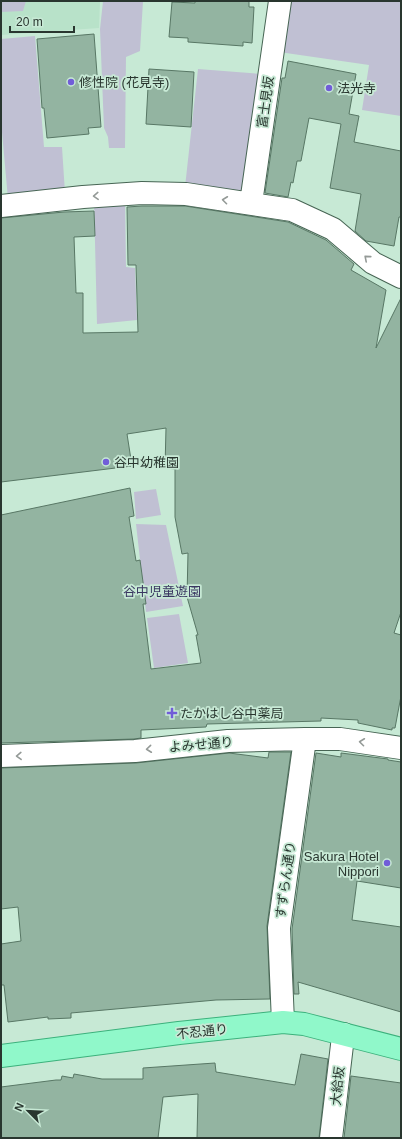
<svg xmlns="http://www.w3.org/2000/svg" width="402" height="1139" font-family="Arial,'Noto Sans JP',sans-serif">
<rect width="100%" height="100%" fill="#c7e9d5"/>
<path fill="#b8e2c9" d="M 1,1 L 100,1 L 99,28 L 1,35 Z"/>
<path fill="#c0c0d3" d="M 1,1 L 26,1 L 23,11 L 1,12 Z
M 103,1 L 143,1 L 140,51 L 126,57 L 125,148 L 109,148 L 108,137 L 104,128 L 100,29 Z
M 285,1 L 401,1 L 401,116 L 362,110 L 369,65 L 279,52 Z
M 35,36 L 44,147 L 62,147 L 65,193 L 8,199 L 1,121 L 1,39 Z
M 198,69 L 262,74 L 245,193 L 185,187 Z
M 125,198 L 126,267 L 135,268 L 137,320 L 97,324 L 94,201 Z
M 156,489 L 161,515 L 136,519 L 134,492 Z
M 136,524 L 166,525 L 183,606 L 146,612 Z
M 179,614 L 188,663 L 154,668 L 147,618 Z"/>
<path fill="#93b4a1" stroke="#587765" d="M 195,1 L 249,1 L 249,7 L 254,7 L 252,43 L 243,42 L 243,46 L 188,42 L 188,38 L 169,37 L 172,2 L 195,3 Z
M 94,34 L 101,127 L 88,128 L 89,134 L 47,138 L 44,108 L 42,108 L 37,39 Z
M 288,61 L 356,74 L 349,114 L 359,116 L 354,142 L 401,151 L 401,217 L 399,217 L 394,246 L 366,241 L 355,231 L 361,194 L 330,188 L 341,124 L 309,118 L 301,161 L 297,161 L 293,183 L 291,182 L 288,197 L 265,193 L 282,78 L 285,78 Z
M 149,69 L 194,72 L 191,127 L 146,124 Z
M 142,206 L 185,206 L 288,222 L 326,240 L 354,264 L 351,270 L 386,290 L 376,348 L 401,298 L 401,612 L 394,633 L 401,635 L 401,696 L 395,728 L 392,728 L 392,730 L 358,723 L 358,720 L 321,718 L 321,721 L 207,724 L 206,727 L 141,730 L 141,738 L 134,739 L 1,743 L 1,515 L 130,488 L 134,516 L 129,517 L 136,561 L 140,560 L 146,604 L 143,604 L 151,669 L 201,663 L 196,635 L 198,635 L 187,597 L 188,553 L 182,554 L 175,517 L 175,469 L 165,468 L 166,428 L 127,434 L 132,466 L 1,482 L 1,218 L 64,212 L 94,211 L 95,236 L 74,237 L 76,293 L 83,293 L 83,333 L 138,332 L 136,265 L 128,265 L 127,207 Z
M 269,752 L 291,752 L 267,926 L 270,999 L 216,1000 L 71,1013 L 71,1018 L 48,1019 L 48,1017 L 8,1022 L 4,985 L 1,985 L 1,944 L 21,941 L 18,907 L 1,909 L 1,768 L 136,763 L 229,753 L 268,758 Z
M 316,753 L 341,757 L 341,753 L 388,759 L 388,760 L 401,762 L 401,888 L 357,881 L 352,920 L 401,927 L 401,1012 L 298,982 L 299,994 L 294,994 L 292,929 Z
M 301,1054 L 328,1059 L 319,1138 L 197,1138 L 198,1094 L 163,1097 L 158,1138 L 1,1138 L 1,1087 L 56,1080 L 61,1080 L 62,1076 L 73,1078 L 74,1074 L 102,1079 L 143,1079 L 143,1068 L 215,1063 L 216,1072 L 295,1085 Z
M 351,1076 L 401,1083 L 401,1138 L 344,1138 Z"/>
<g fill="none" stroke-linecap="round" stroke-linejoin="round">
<defs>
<path id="minor" d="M 251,203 L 280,1
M 1,206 L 83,197 L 142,193 L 186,194 L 292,210 L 333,229 L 373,263 L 401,277
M 1,756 L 135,751 L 228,741 L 305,739 L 340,739 L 401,748
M 283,1022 L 279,928 L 305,739
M 331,1138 L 342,1045 L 344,1034"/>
<path id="major" d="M 1,1056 L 179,1033 L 283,1022 L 304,1024 L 401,1049"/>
</defs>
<use href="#minor" stroke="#476554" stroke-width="24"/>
<use href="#major" stroke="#3cb17c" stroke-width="24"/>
<use href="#minor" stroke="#fff" stroke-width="22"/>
<use href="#major" stroke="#90f8ca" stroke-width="22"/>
</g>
<defs><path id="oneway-chevron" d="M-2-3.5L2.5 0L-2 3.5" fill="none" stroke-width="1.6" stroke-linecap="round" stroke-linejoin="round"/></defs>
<g stroke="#949a97">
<use href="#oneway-chevron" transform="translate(96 196) rotate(177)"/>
<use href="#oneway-chevron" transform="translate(225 200) rotate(-173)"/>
<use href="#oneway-chevron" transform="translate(367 258) rotate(-139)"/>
<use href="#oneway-chevron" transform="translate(362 742) rotate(-173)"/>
<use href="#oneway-chevron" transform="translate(149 749) rotate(174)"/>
<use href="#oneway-chevron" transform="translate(19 756) rotate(178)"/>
</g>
<g fill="#715dd8" stroke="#c7e9d5" stroke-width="1.5">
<circle cx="71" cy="82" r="4"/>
<circle cx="329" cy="88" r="4"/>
<circle cx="106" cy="462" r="4"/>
<path d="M170 707h4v4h4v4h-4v4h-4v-4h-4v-4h4z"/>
<circle cx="387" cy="863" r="4"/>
</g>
<g text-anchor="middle" stroke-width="3.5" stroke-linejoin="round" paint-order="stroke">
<g font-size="13" fill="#29362f" stroke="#c7e9d5" text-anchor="start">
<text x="79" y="87">修性院 (花見寺)</text>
<text x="337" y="93">法光寺</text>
<text x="114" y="467">谷中幼稚園</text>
<text x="180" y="718">たかはし谷中薬局</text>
<text x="379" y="861" text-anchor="end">Sakura Hotel<tspan x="379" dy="15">Nippori</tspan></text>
</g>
<g font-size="13" fill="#29362f" stroke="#c7e9d5">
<text transform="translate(265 102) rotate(-82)" y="5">富士見坂</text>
<text transform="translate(201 744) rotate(-5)" y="5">よみせ通り</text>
<text transform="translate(285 880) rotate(-82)" y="5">すずらん通り</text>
<text transform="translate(202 1031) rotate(-6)" y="5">不忍通り</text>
<text transform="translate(337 1086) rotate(-84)" y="5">大給坂</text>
</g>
<g font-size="13" fill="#3a3661" stroke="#c7e9d5">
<text x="162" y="596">谷中児童遊園</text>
</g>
</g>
<rect width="402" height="1139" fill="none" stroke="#29362f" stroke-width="4"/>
<g transform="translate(28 1111) rotate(294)" stroke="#c7e9d5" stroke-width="3" paint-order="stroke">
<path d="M0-3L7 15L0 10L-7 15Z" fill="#29362f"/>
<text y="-6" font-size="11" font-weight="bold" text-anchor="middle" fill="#29362f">N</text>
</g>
<path d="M10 26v6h64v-6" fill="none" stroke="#29362f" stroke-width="2"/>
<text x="16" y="26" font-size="12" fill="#29362f" stroke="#c7e9d5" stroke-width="3" paint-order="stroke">20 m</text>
</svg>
